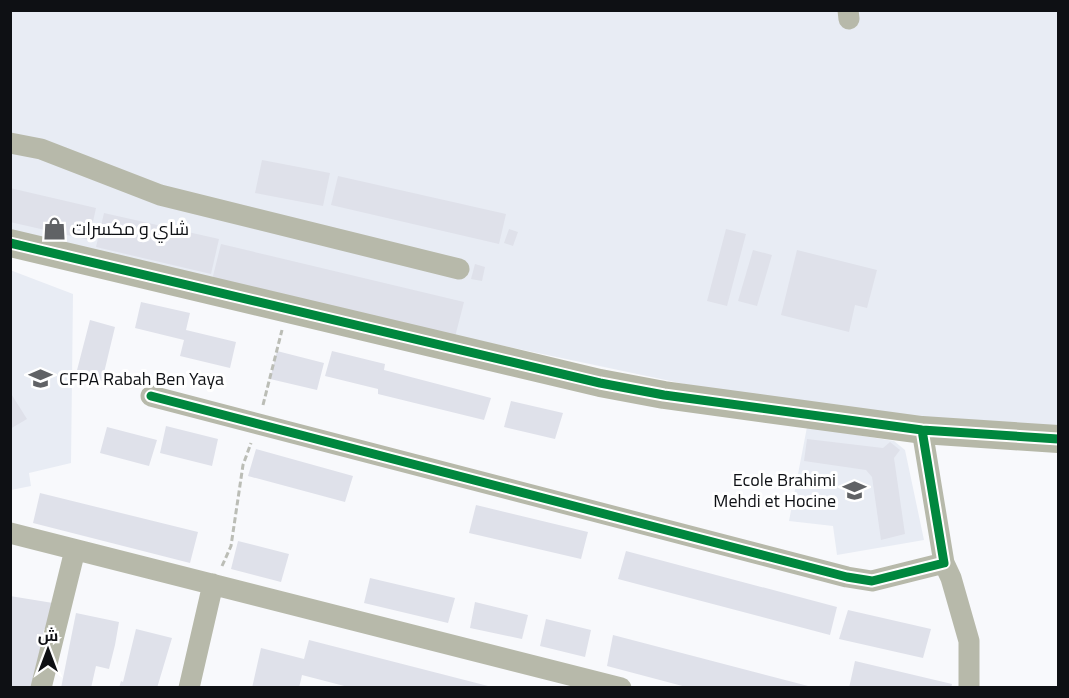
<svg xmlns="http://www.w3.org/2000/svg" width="1069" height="698" font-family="'Titillium Web',Cairo,sans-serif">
<rect width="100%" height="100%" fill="#f8f9fc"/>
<path fill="#e8ecf4" d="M 11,11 L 1058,11 L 1058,438 L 869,423 L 11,242 Z
M 10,270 L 73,294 L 71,463 L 29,473 L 31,486 L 11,490 Z
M 807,427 L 894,441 L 905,450 L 924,540 L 837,555 L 833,526 L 789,521 Z"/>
<path fill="#dfe1ea" d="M 262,160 L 330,173 L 323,206 L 255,193 Z
M 338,176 L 506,214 L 499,244 L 331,205 Z
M 10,188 L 96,208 L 89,240 L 10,222 Z
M 104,213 L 219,239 L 211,274 L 96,247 Z
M 509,229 L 518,232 L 513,246 L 504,243 Z
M 726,229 L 746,234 L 727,306 L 707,301 Z
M 221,244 L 464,302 L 455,337 L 212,280 Z
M 753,250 L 772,255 L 757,306 L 738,301 Z
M 797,250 L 877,270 L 867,308 L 855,305 L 849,332 L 781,315 Z
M 475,264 L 485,267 L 482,281 L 471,279 Z
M 141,302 L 190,313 L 186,330 L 236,342 L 230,368 L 180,356 L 184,340 L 135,328 Z
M 90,320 L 115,327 L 102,381 L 76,374 Z
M 277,351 L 324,363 L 317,390 L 270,379 Z
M 332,351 L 385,364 L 384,370 L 491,398 L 484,420 L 378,394 L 378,389 L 325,376 Z
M 10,392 L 27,419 L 10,429 Z
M 511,401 L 563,413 L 555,439 L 504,427 Z
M 166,426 L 218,439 L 212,466 L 160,453 Z
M 107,427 L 157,440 L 149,466 L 100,453 Z
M 807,439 L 883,448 L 890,442 L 900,450 L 894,458 L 905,534 L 881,540 L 872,477 L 866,470 L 804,461 Z
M 256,449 L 353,476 L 345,502 L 248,476 Z
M 40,493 L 198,532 L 190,563 L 33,523 Z
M 476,505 L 588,532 L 581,559 L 469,533 Z
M 238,541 L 289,554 L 281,582 L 231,569 Z
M 626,551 L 837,607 L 830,635 L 618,579 Z
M 370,578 L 455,598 L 448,623 L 364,603 Z
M 10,596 L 53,603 L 48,630 L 44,629 L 33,688 L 10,688 Z
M 475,602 L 528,615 L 522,639 L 470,628 Z
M 848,610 L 931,629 L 923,658 L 839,639 Z
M 76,613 L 119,622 L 115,645 L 109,669 L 96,666 L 91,688 L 61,688 Z
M 546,619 L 591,630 L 585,657 L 540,646 Z
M 136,629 L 172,638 L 157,688 L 119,688 L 121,681 L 123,682 Z
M 613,635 L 812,687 L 812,688 L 690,688 L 607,666 Z
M 309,640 L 492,687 L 492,688 L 352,688 L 302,675 L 299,688 L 252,688 L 261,648 L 304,659 Z
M 855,661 L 952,684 L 951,688 L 849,688 Z"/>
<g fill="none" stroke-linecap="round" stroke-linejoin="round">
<path stroke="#bbbdb6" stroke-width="3" stroke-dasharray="6 3" stroke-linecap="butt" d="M 263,405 L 282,330
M 222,566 L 231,546 L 243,465 L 251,443"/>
<path stroke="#b7b9aa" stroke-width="21" d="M 848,10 L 849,19
M 10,143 L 41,149 L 160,195 L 459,269
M 151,396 L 847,577 L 872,581 L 944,563 L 922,430
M 10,533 L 621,688
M 944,563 L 951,578 L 969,641 L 969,688
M 41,688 L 75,550
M 189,688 L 213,584"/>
<path stroke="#b6b8a8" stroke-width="28" d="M 10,243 L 600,383 L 664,395 L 922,430 L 1058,439"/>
<defs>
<path id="cycleway" d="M 10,243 L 600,383 L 664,395 L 922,430 L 1058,439
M 151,396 L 847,577 L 872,581 L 944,563 L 922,430"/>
</defs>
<use href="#cycleway" stroke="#fff" stroke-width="13"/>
<use href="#cycleway" stroke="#00873e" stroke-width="9"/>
</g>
<defs>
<symbol id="shop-bare" viewBox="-9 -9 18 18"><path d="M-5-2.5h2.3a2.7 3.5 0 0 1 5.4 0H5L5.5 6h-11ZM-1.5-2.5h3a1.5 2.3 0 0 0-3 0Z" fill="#606265" stroke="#fff" stroke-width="2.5" paint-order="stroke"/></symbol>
<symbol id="university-bare" viewBox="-9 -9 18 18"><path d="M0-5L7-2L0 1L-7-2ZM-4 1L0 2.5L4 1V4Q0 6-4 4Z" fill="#606265" stroke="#fff" stroke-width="2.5" paint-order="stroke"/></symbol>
<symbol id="school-bare" viewBox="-9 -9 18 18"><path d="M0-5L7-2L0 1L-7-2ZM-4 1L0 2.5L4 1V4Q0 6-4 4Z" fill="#606265" stroke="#fff" stroke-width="2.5" paint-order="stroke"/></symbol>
</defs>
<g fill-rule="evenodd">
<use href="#shop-bare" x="38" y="212" width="33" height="33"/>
<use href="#university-bare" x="24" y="362" width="33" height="33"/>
<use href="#school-bare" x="838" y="474" width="33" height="33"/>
</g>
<g text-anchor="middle" stroke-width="6" stroke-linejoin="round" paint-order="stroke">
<g font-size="18" fill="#0e1014" stroke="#fff" text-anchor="start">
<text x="72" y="235">شاي و مكسرات</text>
<text x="59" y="385">CFPA Rabah Ben Yaya</text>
<text x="836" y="486" text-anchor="end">Ecole Brahimi<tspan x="836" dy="21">Mehdi et Hocine</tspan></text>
</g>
</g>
<rect width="1069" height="698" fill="none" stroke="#0e1014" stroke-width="24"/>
<g transform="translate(48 650)" stroke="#ffffff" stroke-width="4.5" paint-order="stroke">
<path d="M0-4.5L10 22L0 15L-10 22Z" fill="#0e1014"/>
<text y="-9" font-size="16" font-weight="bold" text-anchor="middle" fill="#0e1014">ش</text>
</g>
</svg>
